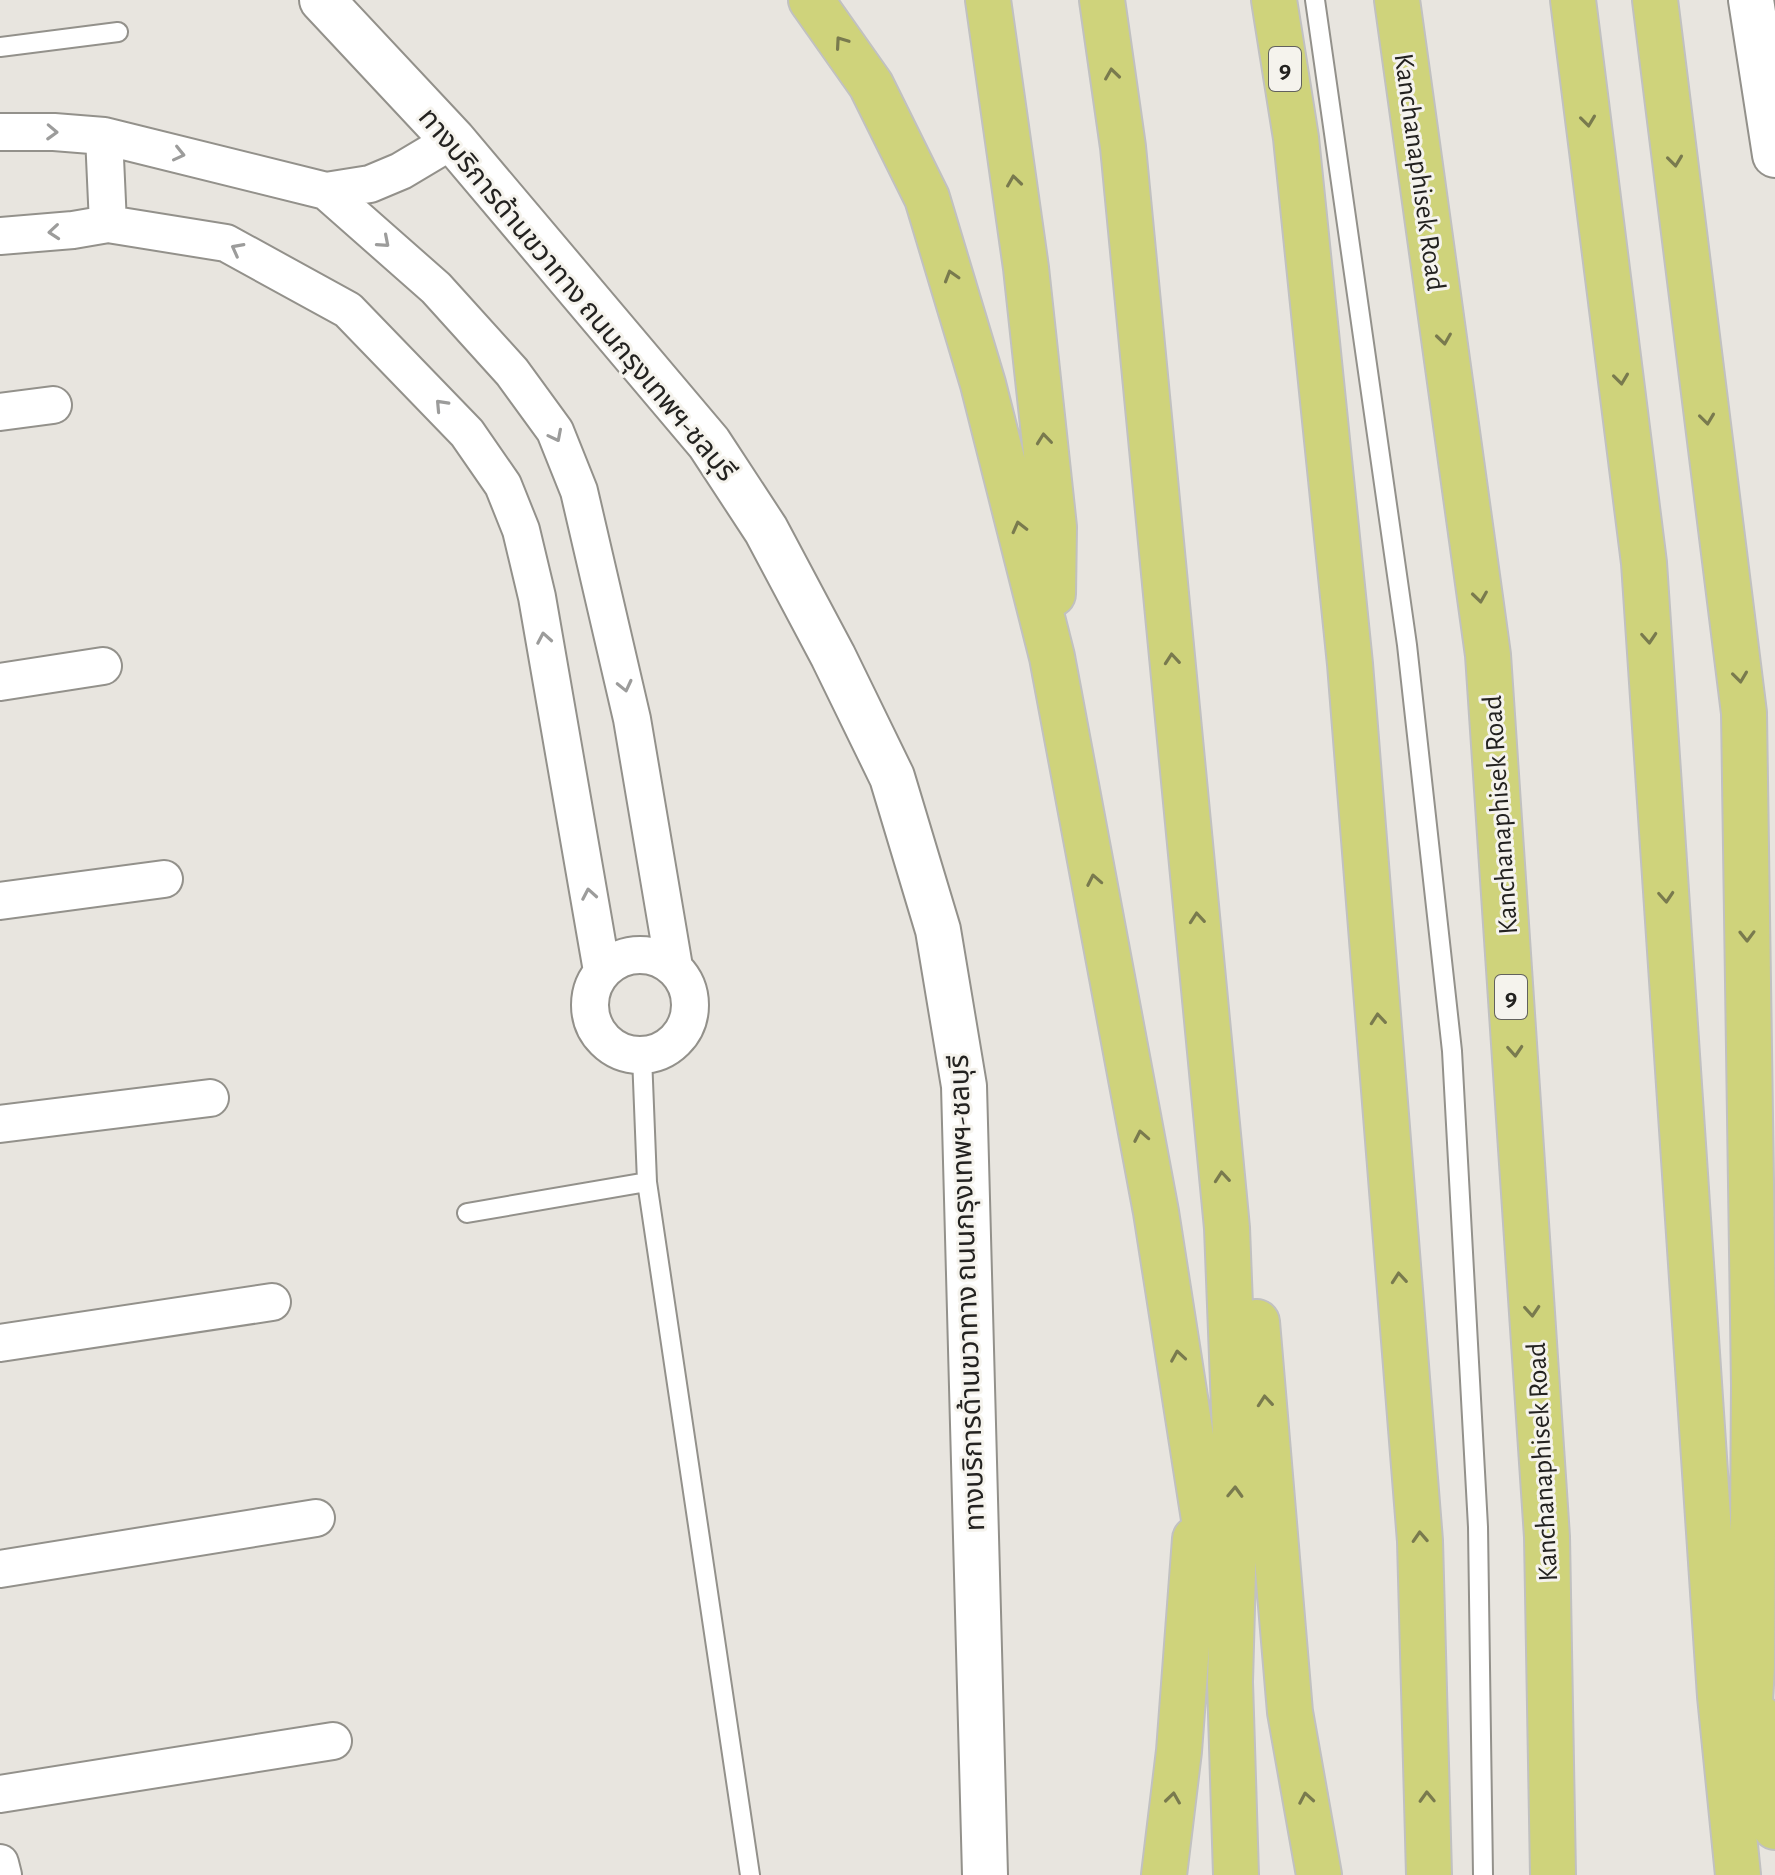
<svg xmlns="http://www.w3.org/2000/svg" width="1775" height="1875" font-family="'Alegreya Sans','Noto Sans Thai',sans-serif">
<rect width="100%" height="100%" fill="#e8e5df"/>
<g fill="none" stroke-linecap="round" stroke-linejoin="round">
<defs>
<path id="lane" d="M 1315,0 L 1407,645 L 1452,1051 L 1478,1527 L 1483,1875
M 0,47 L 118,32
M 642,1056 L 647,1182 L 750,1875
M 467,1213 L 647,1182"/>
<path id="street" d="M 0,132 L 54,132 L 104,136 L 326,191 L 370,184 L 401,171 L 453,140
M 104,136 L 108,224
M 326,191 L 436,288 L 512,372 L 555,431 L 579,491 L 632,719 L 674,967
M 0,236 L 73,230 L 108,224 L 226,243 L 348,310 L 467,433 L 503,485 L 521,530 L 537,597 L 602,971
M 0,412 L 53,405
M 0,682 L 103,666
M 0,901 L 164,879
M590 1005a50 50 0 1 1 100 0a50 50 0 1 1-100 0Z
M 0,1124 L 210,1098
M 0,1343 L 272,1302
M 0,1569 L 316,1518
M 0,1794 L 333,1741
M 0,1863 L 3,1875"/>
<path id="secondary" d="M 322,0 L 453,140 L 709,443 L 766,530 L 833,656 L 892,777 L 938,930 L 964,1086 L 985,1875
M 1751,0 L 1775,155"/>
<path id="highway" d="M 811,0 L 871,85 L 927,198 L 983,384 L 1052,657 L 1156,1212 L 1213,1577
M 988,0 L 1026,268 L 1054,527 L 1053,594
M 1102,0 L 1123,147 L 1227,1228 L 1236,1460 L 1230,1682 L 1236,1875
M 1274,0 L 1296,138 L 1350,664 L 1420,1541 L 1429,1875
M 1397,0 L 1488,655 L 1547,1537 L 1553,1875
M 1573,0 L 1644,563 L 1720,1696 L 1738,1875
M 1655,0 L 1744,713 L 1754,1385 L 1752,1667 L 1747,1752
M 1257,1322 L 1290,1712 L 1319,1875
M 1759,1717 L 1775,1827
M 1164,1875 L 1179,1751 L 1195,1539"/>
</defs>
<use href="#lane" stroke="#93918b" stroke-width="22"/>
<use href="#street" stroke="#93918b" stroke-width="40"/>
<use href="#secondary" stroke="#93918b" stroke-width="48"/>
<use href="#highway" stroke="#c1c1c1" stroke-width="48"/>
<use href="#lane" stroke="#fff" stroke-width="18"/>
<use href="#street" stroke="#fff" stroke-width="36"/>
<use href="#secondary" stroke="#fff" stroke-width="44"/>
<use href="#highway" stroke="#cfd37b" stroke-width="44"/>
</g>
<defs><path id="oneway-chevron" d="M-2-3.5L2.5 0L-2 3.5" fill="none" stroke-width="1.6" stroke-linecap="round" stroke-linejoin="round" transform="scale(2)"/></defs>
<g stroke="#797a4e">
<use href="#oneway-chevron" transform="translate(841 42) rotate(-125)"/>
<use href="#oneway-chevron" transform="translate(1112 74) rotate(-98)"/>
<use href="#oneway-chevron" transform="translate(1588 121) rotate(83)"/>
<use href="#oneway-chevron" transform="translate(1675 161) rotate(83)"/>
<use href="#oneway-chevron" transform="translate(1014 181) rotate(-98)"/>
<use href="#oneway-chevron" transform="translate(951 276) rotate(-107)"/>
<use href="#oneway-chevron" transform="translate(1444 339) rotate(82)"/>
<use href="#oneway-chevron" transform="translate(1621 379) rotate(83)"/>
<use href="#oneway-chevron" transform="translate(1707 419) rotate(83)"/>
<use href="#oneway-chevron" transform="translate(1044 439) rotate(-96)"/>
<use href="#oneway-chevron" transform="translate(1019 527) rotate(-104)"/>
<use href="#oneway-chevron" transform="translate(1480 597) rotate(82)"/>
<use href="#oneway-chevron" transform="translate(1649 638) rotate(86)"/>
<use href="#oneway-chevron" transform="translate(1172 659) rotate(-95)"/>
<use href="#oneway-chevron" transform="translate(1740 677) rotate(83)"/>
<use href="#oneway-chevron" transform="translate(1094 880) rotate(-101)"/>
<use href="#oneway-chevron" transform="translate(1666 897) rotate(86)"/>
<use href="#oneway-chevron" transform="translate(1197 918) rotate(-95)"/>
<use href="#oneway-chevron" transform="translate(1747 936) rotate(89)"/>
<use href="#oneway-chevron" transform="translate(1378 1019) rotate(-95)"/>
<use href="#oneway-chevron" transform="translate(1515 1051) rotate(86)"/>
<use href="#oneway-chevron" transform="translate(1141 1136) rotate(-101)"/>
<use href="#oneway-chevron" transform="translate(1222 1177) rotate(-95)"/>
<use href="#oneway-chevron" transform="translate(1399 1278) rotate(-95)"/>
<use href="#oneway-chevron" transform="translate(1532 1311) rotate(86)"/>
<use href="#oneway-chevron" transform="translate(1178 1356) rotate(-99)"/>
<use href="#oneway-chevron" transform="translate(1265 1401) rotate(-95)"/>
<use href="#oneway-chevron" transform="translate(1235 1492) rotate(-88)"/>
<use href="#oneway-chevron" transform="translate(1420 1537) rotate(-93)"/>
<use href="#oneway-chevron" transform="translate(1427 1797) rotate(-92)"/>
<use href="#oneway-chevron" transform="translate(1173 1798) rotate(-82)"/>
<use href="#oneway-chevron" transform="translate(1306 1798) rotate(-100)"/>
</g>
<g stroke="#9c9c9b">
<use href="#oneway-chevron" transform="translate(52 132) rotate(2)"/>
<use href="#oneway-chevron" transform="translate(179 154) rotate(13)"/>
<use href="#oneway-chevron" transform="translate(54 232) rotate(175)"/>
<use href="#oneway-chevron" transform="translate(384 242) rotate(41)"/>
<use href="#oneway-chevron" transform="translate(237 249) rotate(-152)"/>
<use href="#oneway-chevron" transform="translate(441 405) rotate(-133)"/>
<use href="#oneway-chevron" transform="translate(556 436) rotate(63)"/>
<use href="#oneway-chevron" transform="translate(544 638) rotate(-100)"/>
<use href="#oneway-chevron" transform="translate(625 686) rotate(77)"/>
<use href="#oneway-chevron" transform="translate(589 894) rotate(-100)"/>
</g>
<g text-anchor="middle" stroke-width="6" stroke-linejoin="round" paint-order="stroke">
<g fill="#f5f3ed" stroke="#62615e" stroke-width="2">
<rect x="1269" y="47" width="32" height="44" rx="6"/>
<rect x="1495" y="975" width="32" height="44" rx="6"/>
</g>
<g font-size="26" font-weight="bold" fill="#232220">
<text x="1285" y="78">9</text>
<text x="1511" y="1006">9</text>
</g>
<g font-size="28" fill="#232220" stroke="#f5f3ed">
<text transform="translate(1421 172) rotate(82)" y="10">Kanchanaphisek Road</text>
<text transform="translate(578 294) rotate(50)" y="10">ทางบริการด้านขวาทาง ถนนกรุงเทพฯ-ชลบุรี</text>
<text transform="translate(1499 815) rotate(-94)" y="10">Kanchanaphisek Road</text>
<text transform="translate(966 1293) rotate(-92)" y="10">ทางบริการด้านขวาทาง ถนนกรุงเทพฯ-ชลบุรี</text>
<text transform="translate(1541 1462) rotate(-93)" y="10">Kanchanaphisek Road</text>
</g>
</g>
</svg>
